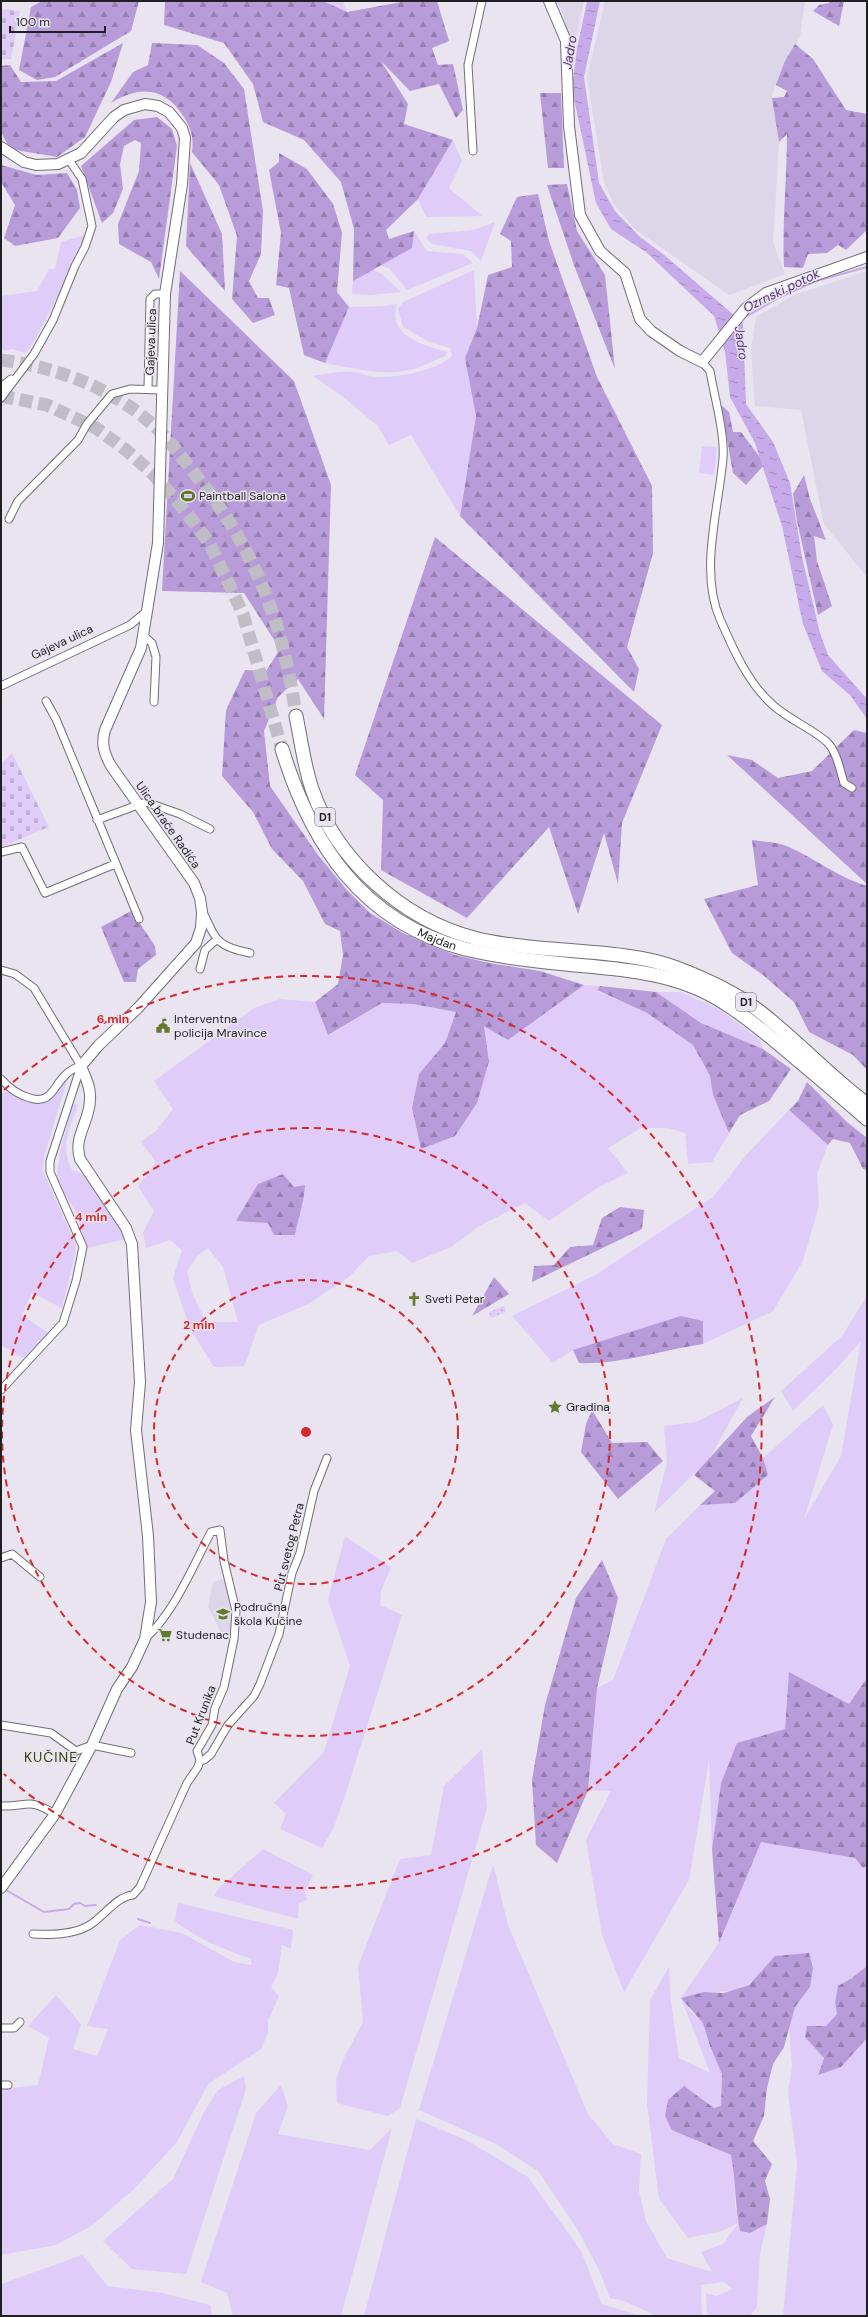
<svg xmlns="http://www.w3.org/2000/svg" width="868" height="2317" font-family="'DM Sans',sans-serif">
<defs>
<pattern id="forest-firs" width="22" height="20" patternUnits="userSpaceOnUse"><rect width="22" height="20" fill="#b89bd9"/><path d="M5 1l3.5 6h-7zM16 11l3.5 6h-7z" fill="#957eb0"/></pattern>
<pattern id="cemetery-stones" width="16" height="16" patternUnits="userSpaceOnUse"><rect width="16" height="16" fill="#e0ccf9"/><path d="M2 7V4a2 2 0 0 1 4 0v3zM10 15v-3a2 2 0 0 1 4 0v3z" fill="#c0afd5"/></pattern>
<pattern id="park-dots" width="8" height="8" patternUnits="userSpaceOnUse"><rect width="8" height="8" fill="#e0ccf9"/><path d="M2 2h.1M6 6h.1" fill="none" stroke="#c0afd5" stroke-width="1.8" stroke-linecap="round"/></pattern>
<pattern id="water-ripples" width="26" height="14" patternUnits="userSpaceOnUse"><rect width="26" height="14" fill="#c7aae9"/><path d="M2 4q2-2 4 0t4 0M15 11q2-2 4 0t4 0" fill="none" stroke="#a18abc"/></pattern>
</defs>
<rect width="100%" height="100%" fill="#e9e4ef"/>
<path fill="#ddd5e8" d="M 556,1 L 584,1 L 573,53 L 561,8 Z
M 605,1 L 805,1 L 800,37 L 784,63 L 772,95 L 779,142 L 773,242 L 785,274 L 729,295 L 635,229 L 613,203 L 604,182 L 587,78 Z
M 867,271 L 867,577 L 824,524 L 801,410 L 755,406 L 751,349 L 756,317 L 794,295 Z
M 225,1578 L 234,1608 L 231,1640 L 227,1639 L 220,1631 L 208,1606 L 213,1582 Z"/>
<path fill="#e0ccf9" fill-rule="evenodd" d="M 323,1 L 343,1 L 347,12 Z
M 453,140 L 462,161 L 449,188 L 482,216 L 426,217 L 418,199 Z
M 495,222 L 481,261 L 471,251 L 432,244 L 426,238 L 429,234 L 473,230 Z
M 414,231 L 427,251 L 463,254 L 473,263 L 407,290 L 390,269 L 381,265 L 412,248 Z
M 85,235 L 83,247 L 36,338 L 26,353 L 12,349 L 4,351 L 1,348 L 1,296 L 37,291 L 49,269 L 55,269 L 61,242 Z
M 373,269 L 383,275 L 401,292 L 370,295 L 352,294 L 353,281 Z
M 474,270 L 477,328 L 465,358 L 476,416 L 460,516 L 411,435 L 389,445 L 378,426 L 342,396 L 313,376 C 326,374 339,371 352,372 C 359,372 364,375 370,376 C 390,380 440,371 452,355 L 450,348 L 429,342 L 403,327 L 398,309 L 403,302 Z
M 397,304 C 387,336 423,345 447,352 L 445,356 C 430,363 415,370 398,372 C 374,374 348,367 325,363 L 349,307 L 384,306 Z
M 702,446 L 717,447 L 714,475 L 699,473 Z
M 584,985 L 600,986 L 597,991 L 647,1013 L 693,1045 L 710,1076 L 713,1095 L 729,1133 L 712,1162 L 688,1164 L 685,1133 L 668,1128 L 641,1128 L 608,1148 L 628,1173 L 597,1188 L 549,1221 L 525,1203 L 479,1226 L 451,1247 L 412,1263 L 397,1251 L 369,1256 L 348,1278 L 308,1304 L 259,1325 L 244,1366 L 214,1367 L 190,1329 L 173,1278 L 182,1250 L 170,1240 L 146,1248 L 143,1233 L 154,1211 L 138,1186 L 156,1162 L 141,1142 L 156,1131 L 173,1109 L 154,1081 L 254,1008 L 280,999 L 315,1002 L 329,1035 L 382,1003 L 413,1004 L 456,1012 L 445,1043 L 419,1074 L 412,1108 L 421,1148 L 489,1061 L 484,1025 L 547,1010 ZM 304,1203 L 300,1209 L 295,1235 L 275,1235 L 268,1223 L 237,1221 ZM 208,1248 L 223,1267 L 238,1322 L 206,1322 L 193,1295 L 187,1271 L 198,1255 Z
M 656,992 L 680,992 L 719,1009 L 760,1040 L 763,1049 L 701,1023 Z
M 63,1080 L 67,1081 L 44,1157 L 43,1171 L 75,1243 L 76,1251 L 62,1308 L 32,1293 L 22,1315 L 48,1333 L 23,1358 L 1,1345 L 1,1095 L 7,1091 L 26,1102 L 44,1103 Z
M 73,1103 L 78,1105 C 70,1128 59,1146 72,1170 C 95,1175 118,1218 126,1239 L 87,1248 L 75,1210 L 63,1192 L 57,1175 L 60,1152 Z
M 789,1110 L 828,1145 L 817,1173 L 819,1205 L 803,1261 L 773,1311 L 703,1344 L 703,1321 L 573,1350 L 553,1363 L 512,1316 L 597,1274 L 713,1197 L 747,1154 Z
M 867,1296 L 867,1678 L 849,1704 L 789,1672 L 785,1729 L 737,1743 L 721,1783 L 712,1849 L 709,1760 L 689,1880 L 624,1992 L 602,1935 L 586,1840 L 611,1791 L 588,1790 L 597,1688 L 613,1680 L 666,1539 L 700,1505 L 735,1503 L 767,1476 L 763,1458 L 823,1405 L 833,1425 L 804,1519 L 841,1456 L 861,1341 L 837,1368 L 793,1411 L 781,1391 L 842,1336 Z
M 743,1398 L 709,1459 L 654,1513 L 667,1463 L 664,1426 L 696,1422 Z
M 345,1536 L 391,1567 L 381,1591 L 380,1605 L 402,1615 L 345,1796 L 334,1827 L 322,1848 L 280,1829 L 286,1814 L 274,1803 L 324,1752 L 350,1666 L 328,1600 Z
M 482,1749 L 487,1808 L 400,2108 L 388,2116 L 337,2103 L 336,2079 L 343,2060 L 363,2022 L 358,1966 L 400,1859 L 431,1855 L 444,1786 Z
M 761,1841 L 855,1858 L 863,1868 L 867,1866 L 867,1966 L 852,1978 L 838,1986 L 835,2002 L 837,2014 L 826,2026 L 807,2026 L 805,2037 L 824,2058 L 818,2075 L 867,2038 L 867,2316 L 783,2316 L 797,2164 L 788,2092 L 792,2067 L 789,2027 L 795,2007 L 810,1987 L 775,1956 C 752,1986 742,1993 704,1992 L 687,2008 L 703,2023 L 710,2046 L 717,2060 L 722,2074 L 721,2106 L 714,2108 L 684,2087 L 696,2141 L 731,2155 L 736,2180 L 735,2207 L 750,2233 L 767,2224 L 760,2254 L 757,2307 L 750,2316 L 707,2316 L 706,2293 L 716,2296 L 733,2289 L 724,2282 L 701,2285 L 702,2316 L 655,2315 L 624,2301 L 610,2298 L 599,2270 L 576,2227 L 538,2171 L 496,2144 L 419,2110 L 493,1864 L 508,1925 L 588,2114 L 613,2144 L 641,2154 L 639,2191 L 646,2221 L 667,2258 L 712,2272 L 701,2252 L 723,2244 L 738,2223 L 722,2231 L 688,2238 L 659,2199 L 647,2103 L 650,2000 L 669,1967 L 671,2002 L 679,2058 L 710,2073 L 681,1998 L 719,1943 Z
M 263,1849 L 313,1875 L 305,1891 L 307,1900 L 299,1903 L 298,1919 L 214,1896 L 220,1887 Z
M 178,1903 L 293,1930 L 291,1949 L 282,1945 L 278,1973 L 271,1987 L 279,1996 L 268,2020 L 268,2033 L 261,2049 L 208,2084 L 177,2142 L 133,2190 L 91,2226 L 56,2245 L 1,2255 L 1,2089 L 38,2085 L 49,2038 L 28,2026 L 56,1995 L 81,2024 L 73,2049 L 97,2056 L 108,2029 L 87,2026 L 120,1940 L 140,1925 L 182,1933 L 234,1962 L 251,1965 L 252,1959 C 225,1950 197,1939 175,1921 Z
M 244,2076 L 246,2089 L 186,2274 L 132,2269 L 103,2241 L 173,2179 L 204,2112 L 218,2090 Z
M 281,2085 L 288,2106 L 278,2134 L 370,2150 L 392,2128 L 341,2316 L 233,2316 L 227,2293 L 201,2282 L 256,2113 Z
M 416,2119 L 468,2141 L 528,2177 L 581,2251 L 602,2304 L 640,2316 L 364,2316 Z
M 82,2255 L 108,2286 L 162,2293 L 210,2305 L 212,2316 L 1,2316 L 1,2284 Z"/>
<path fill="url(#forest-firs)" d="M 42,1 L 139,1 L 131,31 L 55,77 L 37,80 L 19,70 L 31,7 Z
M 165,1 L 323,1 L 347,12 L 407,1 L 437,1 L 449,41 L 432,48 L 438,65 L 453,64 L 463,110 L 456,118 L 439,84 L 410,91 L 381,61 L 408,104 L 404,124 L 453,140 L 418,199 L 386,230 L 389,239 L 414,231 L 412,248 L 353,281 L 354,229 L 341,182 L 304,140 L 263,122 L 253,84 L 224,43 L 164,25 Z
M 829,1 L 844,1 L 839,26 L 813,11 L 819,5 L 829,3 Z
M 123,43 L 111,82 L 85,137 L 57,157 L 10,149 L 1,132 L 1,66 L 10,65 L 21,82 L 56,81 Z
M 152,43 L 197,45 L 224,63 L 244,89 L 263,211 L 261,254 L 249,281 L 258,298 L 269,298 L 275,315 L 253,323 L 232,299 L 237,236 L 219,185 L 192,152 C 194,139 191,128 184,117 C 165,87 140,85 111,103 L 133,72 L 148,65 Z
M 795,44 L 813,59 L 846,110 L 867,114 L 867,230 L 846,250 L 838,245 L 827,253 L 808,254 L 803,268 L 784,267 C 782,223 787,179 787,134 L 779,142 L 772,98 L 784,97 L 787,91 L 776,85 L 784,63 Z
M 540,93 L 561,93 L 564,168 L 548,168 Z
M 157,117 L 172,129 L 177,146 L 159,279 L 151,262 L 119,244 L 118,224 L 139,171 L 141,143 L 135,140 L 124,146 L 120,164 L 123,189 L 113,213 L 102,223 L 81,166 L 134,120 Z
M 279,153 L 307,169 L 333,204 L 342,233 L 337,292 L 349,307 L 325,363 L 304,355 L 289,288 L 276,285 L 281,233 L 269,170 L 279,162 Z
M 190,163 L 222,234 L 225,291 L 186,246 Z
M 1,165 L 37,175 L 67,173 L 77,190 L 80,208 L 58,238 L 15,246 L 4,238 L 15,205 L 1,182 Z
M 567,184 L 577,231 L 605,275 L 615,369 L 575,268 L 547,185 Z
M 538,194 L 549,241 L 597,377 L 652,486 L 653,553 L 627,647 L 639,669 L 634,692 L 460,516 L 476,416 L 465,358 L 477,328 L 488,275 L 512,267 L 511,241 L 500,234 L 517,197 Z
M 180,271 L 294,381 L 331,485 L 324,719 L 298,679 L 278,697 L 264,731 L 270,786 L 318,855 L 346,889 L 370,913 L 403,933 L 427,944 L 455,955 L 489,963 L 540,971 L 584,985 L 508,1040 L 484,1026 L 489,1061 L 477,1103 L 455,1136 L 421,1149 L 412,1108 L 419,1074 L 445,1043 L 456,1012 L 413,1004 L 382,1003 L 328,1035 L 315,1002 L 338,984 L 343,955 L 340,931 L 325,924 L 303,881 L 272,849 L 253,812 L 222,776 L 226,710 L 245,670 L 266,671 L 280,649 L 244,593 L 162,591 Z
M 721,405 L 729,412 L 733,432 L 741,432 L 765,464 L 746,485 L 733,473 Z
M 804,475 L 810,499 L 826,540 L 814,536 L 817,561 L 832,606 L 818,615 L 797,521 L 793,494 Z
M 435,537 L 662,725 L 622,823 L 618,884 L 604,833 L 578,914 L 549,827 L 467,918 L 381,870 L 383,800 L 355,775 Z
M 854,730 L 867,733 L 867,884 L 727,755 L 752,760 L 778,778 L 812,771 Z
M 752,840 C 764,842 778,842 789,847 C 816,859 839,878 867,886 L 867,1070 L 853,1055 L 809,1032 L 794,1002 L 763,975 L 732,953 L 704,899 L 758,885 Z
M 131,911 L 136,923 L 139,922 L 155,946 L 156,955 L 138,969 L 136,982 L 124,982 L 101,927 Z
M 600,986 L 656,992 L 701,1023 L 763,1049 L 791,1069 L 769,1101 L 740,1115 L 729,1133 L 713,1095 L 710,1076 L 693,1045 L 647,1013 L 597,990 Z
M 807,1082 L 847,1122 L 867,1138 L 867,1170 L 863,1169 L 850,1143 L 833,1139 L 828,1145 L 789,1110 L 798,1101 Z
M 283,1174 L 294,1187 L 305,1185 C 304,1203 298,1218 295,1235 L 274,1235 L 268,1223 L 236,1221 L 258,1184 Z
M 620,1207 L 644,1210 L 642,1229 L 532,1282 L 534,1266 L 554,1265 L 570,1247 L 593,1245 L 602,1218 Z
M 494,1277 L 509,1294 L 472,1316 Z
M 681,1316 L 703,1321 L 703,1344 C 662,1350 620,1365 579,1363 L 573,1350 Z
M 775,1397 L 751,1436 L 763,1458 L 768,1475 L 735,1503 L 700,1505 L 715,1491 L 694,1475 L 747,1417 Z
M 592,1410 L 612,1443 L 647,1442 L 663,1461 L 618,1499 L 581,1452 L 586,1424 Z
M 602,1560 L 618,1598 L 597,1688 L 588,1790 L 557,1863 L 536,1845 L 532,1780 L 545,1705 L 576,1598 Z
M 789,1672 L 849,1704 L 867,1678 L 867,1866 L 863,1868 L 855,1858 L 761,1842 L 719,1943 L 712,1849 L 721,1783 L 737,1743 L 785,1729 Z
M 809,1953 L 813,1968 L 810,1987 L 795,2007 L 784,2047 L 773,2064 L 767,2088 L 764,2116 L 753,2141 L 772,2164 L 765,2181 L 770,2199 L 767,2224 L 750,2233 L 740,2231 C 735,2205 736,2181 731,2155 L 672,2130 L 665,2116 L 668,2100 L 684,2086 L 714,2108 L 721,2106 L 722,2074 L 710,2046 L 703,2023 L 681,1998 L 704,1992 L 724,1993 L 749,1985 L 775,1956 Z
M 867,1966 L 867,2038 L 841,2067 L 818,2075 L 824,2058 L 805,2037 L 807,2026 L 826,2026 L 837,2014 L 835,2002 L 838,1986 L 852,1978 Z"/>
<path fill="url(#cemetery-stones)" d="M 1,6 L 2,9 L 20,11 L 11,59 L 1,60 Z
M 12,753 L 49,827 L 1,847 L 1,764 Z"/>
<path fill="url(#park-dots)" d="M 504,1306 L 506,1312 L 491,1318 L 489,1312 Z"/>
<path fill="url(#water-ripples)" d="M 587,1 L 600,1 L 584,77 L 599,183 L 615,211 L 640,237 L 663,254 L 743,323 L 746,404 L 773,442 L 790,483 L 802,557 L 820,633 L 828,655 L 867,699 L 867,719 L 850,695 L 822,671 L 803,624 L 782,526 L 755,443 L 730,397 L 725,352 L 714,316 L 646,252 L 611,229 L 596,203 L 572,89 L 577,49 Z"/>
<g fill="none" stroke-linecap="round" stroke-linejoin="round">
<path stroke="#c7aae9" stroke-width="2" d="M 742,319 L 780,297 L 816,281 L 867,267
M 6,1890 L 44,1912 L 69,1909 L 74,1904 L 80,1903 L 85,1906 L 96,1905
M 138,1919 L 150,1923"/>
<path stroke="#c1bdc6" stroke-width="13" stroke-dasharray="13 6" stroke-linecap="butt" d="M 1,360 C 56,367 110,387 152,424 C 168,438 182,458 195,474 C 255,549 283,622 296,716
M 1,396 L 47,405 L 96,428 L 126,450 L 152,473 L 181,506 L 209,542 L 243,614 L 282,749"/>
<defs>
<path id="street" d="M 473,151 L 468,65 L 482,1
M 702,362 L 710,371 C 714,395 725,434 723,458 C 719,508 699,571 720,619 C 733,649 749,685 774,706 C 790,720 811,728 827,742 C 837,752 840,770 844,783 L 852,788
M 1,387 L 11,379
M 148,388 L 150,299 L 155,294 L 165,294
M 1,398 L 34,354 L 53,320 L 75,266 L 85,247 L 92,226 L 82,179 L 69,160
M 9,519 L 18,501 L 78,440 L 87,424 L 112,394 L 130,389 L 162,390
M 143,635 L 152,643 L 156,657 L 154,702
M 1,686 L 130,625 L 147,611
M 46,701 L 56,719 L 139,919
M 97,820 L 146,802 L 180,814 L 210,829
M 1,852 L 22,847 L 45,893 L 115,864
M 203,912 C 216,940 217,947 250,953
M 200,969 L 205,950 L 216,940
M 1,970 L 15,974 L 34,988 L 81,1066
M 1,1079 C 9,1088 18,1095 30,1098 C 57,1107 53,1073 81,1066
M 1,1390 L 63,1323 L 76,1281 L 83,1247 L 50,1172 L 50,1161 L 81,1066
M 1,1558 L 12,1554 L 40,1577
M 1,1725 L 51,1733 L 76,1751 L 92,1745 L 131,1753
M 200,1760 L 204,1760 L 211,1754 L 228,1725 L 254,1696 L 260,1684 L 279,1634 L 292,1573 L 300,1553 L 314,1491 L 327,1458
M 1,1806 C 29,1807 27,1797 55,1814
M 33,1934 C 51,1935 72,1935 88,1926 C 104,1917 115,1897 133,1895 L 140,1887 L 187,1783 L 198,1767 L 200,1760 L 197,1751 L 212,1725 L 215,1708 L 224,1687 L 234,1639 L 236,1611 L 224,1561 L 220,1530 L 211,1532 C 192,1568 175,1611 145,1639
M 1,2028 L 14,2028 L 20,2022
M 1,2085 L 8,2085"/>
<path id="secondary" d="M 549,1 L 566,41 L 569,126 L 580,215 L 600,251 L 625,273 L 640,319 L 651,331 L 680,351 L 702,362 L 746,308 L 766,293 L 867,257
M 1,147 L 24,162 L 36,165 L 58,164 L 81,153 L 114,117 L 124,110 L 145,104 L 158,106 L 169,112 L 182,128 L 185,138 L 182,184 L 165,294 L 158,543 L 141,648 L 105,730 C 101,744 104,753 111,766 L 194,883 L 200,898 L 202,912 L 201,928 L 196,943 L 138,1008 L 99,1045 L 81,1066 C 85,1077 91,1087 90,1099 C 90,1122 73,1136 80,1159 L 126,1228 L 132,1244 L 140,1382 L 136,1430 L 148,1536 L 151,1602 L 145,1639 L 132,1667 L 117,1689 L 92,1745 L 55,1814 L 1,1888"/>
<g id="highway">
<path d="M 296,716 C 301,740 304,766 312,789 C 336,860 402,919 474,938 C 492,943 511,945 529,947 C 575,952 635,952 677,968 C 706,979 735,992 759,1011 C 797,1040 829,1076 867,1104"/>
<path id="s1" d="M 282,749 C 311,844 362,922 465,949 C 495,956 525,960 556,963 C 601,968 651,969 694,987 C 724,999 749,1020 774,1040 C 805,1066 836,1092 867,1119"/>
</g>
</defs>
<use href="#street" stroke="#726d77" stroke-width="9"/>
<use href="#secondary" stroke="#726d77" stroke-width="12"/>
<use href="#highway" stroke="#726d77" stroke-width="15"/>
<use href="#street" stroke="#fff" stroke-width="7"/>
<use href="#secondary" stroke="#fff" stroke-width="10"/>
<use href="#highway" stroke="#fff" stroke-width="13"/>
</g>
<g fill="none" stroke="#d62828" stroke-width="2" stroke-dasharray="7 5">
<circle cx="306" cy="1432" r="152"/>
<circle cx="306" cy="1432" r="304"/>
<path d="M4 1090A456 456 0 1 1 4 1774"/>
</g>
<defs>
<symbol id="stadium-bare" viewBox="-9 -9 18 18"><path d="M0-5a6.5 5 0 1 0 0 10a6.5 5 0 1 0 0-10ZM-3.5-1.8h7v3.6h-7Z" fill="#617a2d" stroke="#e9e4ef" stroke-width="2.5" paint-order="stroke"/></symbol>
<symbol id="civic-bare" viewBox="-9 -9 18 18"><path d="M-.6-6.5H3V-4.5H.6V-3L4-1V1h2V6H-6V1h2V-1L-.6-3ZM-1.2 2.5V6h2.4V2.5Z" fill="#617a2d" stroke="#e9e4ef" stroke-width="2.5" paint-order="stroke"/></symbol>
<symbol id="church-bare" viewBox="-9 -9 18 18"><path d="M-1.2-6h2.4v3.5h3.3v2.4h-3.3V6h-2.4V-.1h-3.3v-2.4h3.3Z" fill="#617a2d" stroke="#e9e4ef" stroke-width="2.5" paint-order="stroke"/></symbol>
<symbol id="sight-bare" viewBox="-9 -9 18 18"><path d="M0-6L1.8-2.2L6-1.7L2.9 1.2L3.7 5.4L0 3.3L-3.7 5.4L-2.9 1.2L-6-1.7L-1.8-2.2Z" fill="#617a2d" stroke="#e9e4ef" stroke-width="2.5" paint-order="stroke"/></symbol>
<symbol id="school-bare" viewBox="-9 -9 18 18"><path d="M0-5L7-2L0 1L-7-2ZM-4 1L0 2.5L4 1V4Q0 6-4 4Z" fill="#617a2d" stroke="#e9e4ef" stroke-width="2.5" paint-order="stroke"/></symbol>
<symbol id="supermarket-bare" viewBox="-9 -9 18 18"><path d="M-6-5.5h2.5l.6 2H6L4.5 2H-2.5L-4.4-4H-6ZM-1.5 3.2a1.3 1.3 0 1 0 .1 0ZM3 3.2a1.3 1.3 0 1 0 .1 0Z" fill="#617a2d" stroke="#e9e4ef" stroke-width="2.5" paint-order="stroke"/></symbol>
</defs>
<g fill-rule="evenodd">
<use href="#stadium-bare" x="178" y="486" width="20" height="20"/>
<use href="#civic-bare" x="153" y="1016" width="20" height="20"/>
<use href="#church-bare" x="404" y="1289" width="20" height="20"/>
<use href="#sight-bare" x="545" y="1397" width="20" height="20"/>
<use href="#school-bare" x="213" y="1604" width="20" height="20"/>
<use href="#supermarket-bare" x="155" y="1625" width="20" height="20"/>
</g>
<g text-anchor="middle" stroke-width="3" stroke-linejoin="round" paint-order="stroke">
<g fill="#e9e4ef" stroke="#5c5a60" stroke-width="1">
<rect x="315" y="808" width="20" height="18" rx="3"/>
<rect x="736" y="993" width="20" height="18" rx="3"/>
</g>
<g font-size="11" font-weight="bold" fill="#201f23">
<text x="325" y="821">D1</text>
<text x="746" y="1006">D1</text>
</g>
<g font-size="12" fill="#201f23" stroke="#e9e4ef">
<text transform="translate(151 342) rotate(-88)" y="4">Gajeva ulica</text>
<text transform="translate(62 642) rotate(-25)" y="4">Gajeva ulica</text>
<text transform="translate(168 825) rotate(55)" y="4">Ulica braće Radića</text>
<text dy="4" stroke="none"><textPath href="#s1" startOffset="255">Majdan</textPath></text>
<text transform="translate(289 1547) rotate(-76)" y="4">Put svetog Petra</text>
<text transform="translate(201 1715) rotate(-69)" y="4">Put Krunika</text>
</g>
<g font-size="12" fill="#201f23" stroke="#e9e4ef" text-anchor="start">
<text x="199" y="500">Paintball Salona</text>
<text x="174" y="1023">Interventna<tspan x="174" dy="14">policija Mravince</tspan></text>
<text x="425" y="1303">Sveti Petar</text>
<text x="566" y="1411">Gradina</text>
<text x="234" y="1611">Područna<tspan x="234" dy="14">škola Kučine</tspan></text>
<text x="176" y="1639">Studenac</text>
</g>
<g font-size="13" font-style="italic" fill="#56317a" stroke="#e9e4ef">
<text transform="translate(569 52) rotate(-81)" y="5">Jadro</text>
<text transform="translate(781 290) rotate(-26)" y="5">Ozrnski potok</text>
<text transform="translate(742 343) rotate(82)" y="5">Jadro</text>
</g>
<g font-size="14" letter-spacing="1" fill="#33440d" stroke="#e9e4ef">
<text x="51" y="1762">KUČINE</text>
</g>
</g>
<circle cx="306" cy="1432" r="6" fill="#d62828" stroke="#e9e4ef" stroke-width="2"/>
<g font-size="12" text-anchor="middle" font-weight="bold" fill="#d62828" stroke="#e9e4ef" stroke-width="3" stroke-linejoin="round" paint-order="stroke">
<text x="113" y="1023">6 min</text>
<text x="91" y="1221">4 min</text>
<text x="199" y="1329">2 min</text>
</g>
<rect width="868" height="2317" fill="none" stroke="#201f23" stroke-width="4"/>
<path d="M10 26v6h95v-6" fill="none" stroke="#201f23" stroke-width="2"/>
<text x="16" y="26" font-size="12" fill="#201f23" stroke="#e9e4ef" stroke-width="3" paint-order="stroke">100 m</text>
</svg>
